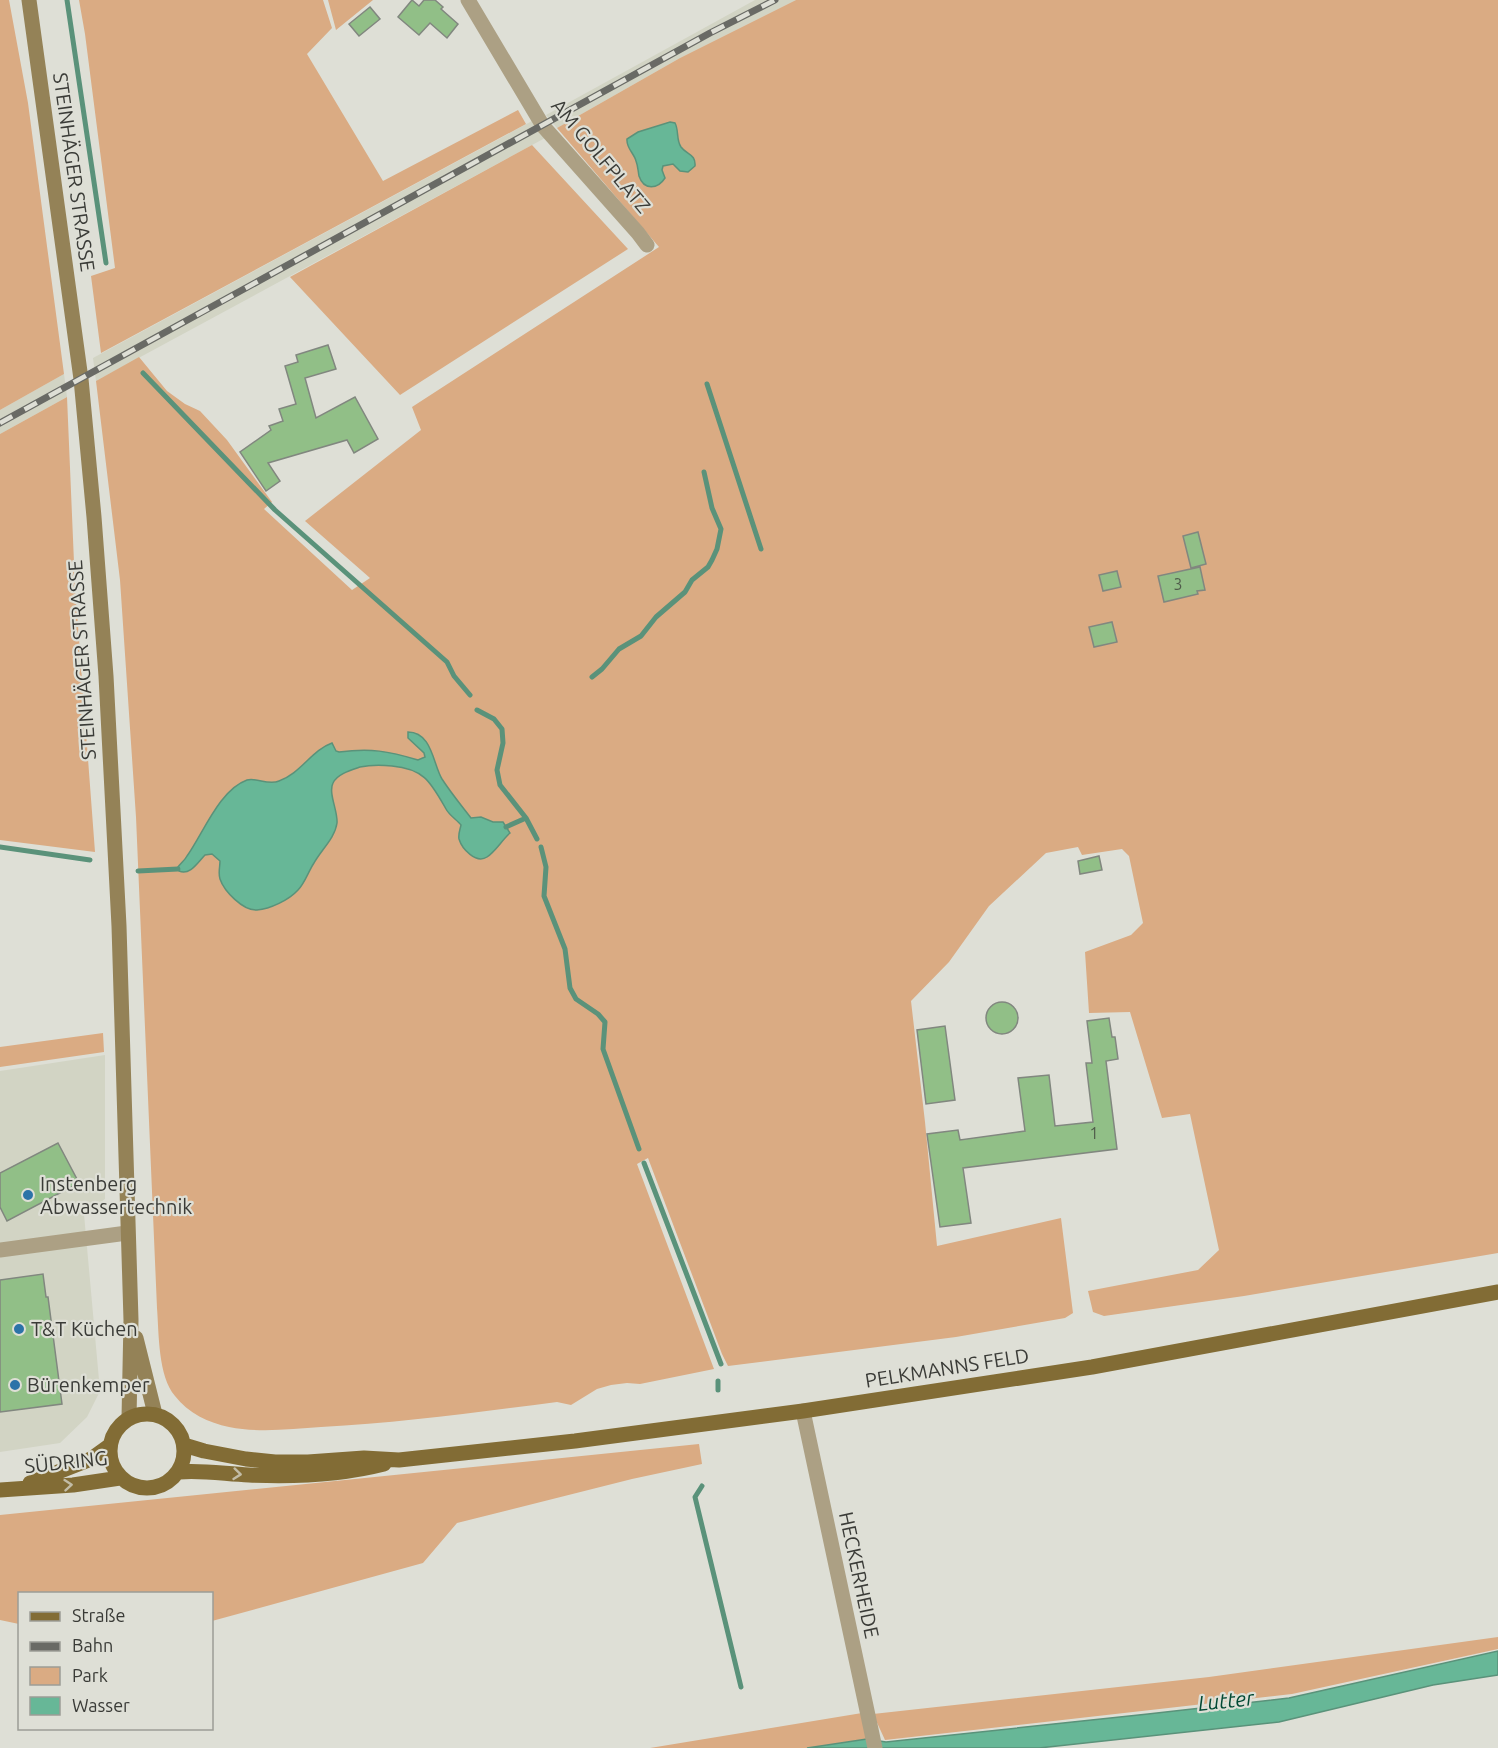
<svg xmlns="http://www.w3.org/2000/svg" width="1498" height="1748" font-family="Ubuntu,sans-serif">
<rect width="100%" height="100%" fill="#dedfd6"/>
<path fill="#d2d4c4" d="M 755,0 L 796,0 L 680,58 L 557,128 L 546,115 Z
M 532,121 L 545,138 L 96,381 L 93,358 Z
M 64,374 L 67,397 L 0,434 L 0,410 Z
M 105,1055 L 105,1199 L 84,1214 L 100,1391 L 87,1417 L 60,1443 L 0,1452 L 0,1071 Z"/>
<path fill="#daab83" d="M 0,0 L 9,0 L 28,103 L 64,374 L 0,410 Z
M 79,0 L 323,0 L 332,28 L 307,54 L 383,181 L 518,110 L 526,124 L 101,353 L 91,276 L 115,268 L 85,34 Z
M 328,0 L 373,0 L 336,30 Z
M 796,0 L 1498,0 L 1498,1253 L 1244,1296 L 1104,1316 L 1093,1312 L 1088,1291 L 1198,1270 L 1219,1250 L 1190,1114 L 1162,1118 L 1130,1012 L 1089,1013 L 1085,952 L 1131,935 L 1143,923 L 1129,856 L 1122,849 L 1082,855 L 1078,847 L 1046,853 L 989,906 L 949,962 L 911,1001 L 925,1122 L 937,1246 L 1061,1218 L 1073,1313 L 1065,1318 L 956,1337 L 728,1366 L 722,1354 L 648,1158 L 637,1164 L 714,1369 L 640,1384 L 627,1383 L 611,1385 L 597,1389 L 571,1405 L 557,1402 C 478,1412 400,1423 321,1427 C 291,1429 259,1433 229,1427 C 209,1423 188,1413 175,1396 C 158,1376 159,1334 157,1308 L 136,817 L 120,580 L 96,381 L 139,357 L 167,391 L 185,404 L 200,411 L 227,440 L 272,502 L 264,509 L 352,590 L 370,578 L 305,521 L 421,430 L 412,407 L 659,247 L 557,128 L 680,58 Z
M 532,145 L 628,249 L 400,395 L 290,277 Z
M 67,397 L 75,586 L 95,852 L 0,840 L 0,434 Z
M 103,1033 L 104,1052 L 0,1067 L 0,1047 Z
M 699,1444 L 702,1464 L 632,1479 L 457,1523 L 423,1563 L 212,1621 L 212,1594 L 20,1594 L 19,1624 L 0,1620 L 0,1515 Z
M 1498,1637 L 1498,1649 L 1292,1694 L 885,1740 L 873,1714 L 1209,1677 Z
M 862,1713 L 867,1739 L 807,1748 L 650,1748 Z"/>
<path fill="#67b797" stroke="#5a927a" stroke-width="1.5" d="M 670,122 L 675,123 C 679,130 676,140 681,147 C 687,155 696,154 695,166 L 688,172 L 680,171 L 673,164 L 663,166 L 662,170 L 665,178 C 658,189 644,191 639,176 C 638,171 638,166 636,161 C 634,153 626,148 627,139 L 638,132 Z
M 408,732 C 432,732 433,764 442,779 C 451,793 461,805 471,818 L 481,817 L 493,822 L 503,822 L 510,833 C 502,840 496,851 487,857 C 476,864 462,849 459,839 C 458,834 460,830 461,825 C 457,820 449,815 446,809 C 431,783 425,769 392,766 C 381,765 370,765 360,767 C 351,770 337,774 333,783 C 328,793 338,811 337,823 C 335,838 321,850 314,863 C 308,872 305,883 298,890 C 289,900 270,909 257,910 C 243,911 224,891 220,879 C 218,873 220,867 220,861 L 212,854 L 205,855 C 198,862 190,876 179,871 L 178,867 C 181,863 185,860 187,856 C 203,834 219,790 247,780 C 257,777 268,786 279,781 C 300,774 312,750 332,743 L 336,751 L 339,752 C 371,748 388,751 418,760 L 425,757 L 424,753 L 408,738 Z
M 1498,1651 L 1498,1675 L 1433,1685 L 1279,1722 L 1039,1748 L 807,1748 L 867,1739 L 886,1742 L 1148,1714 L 1289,1698 Z"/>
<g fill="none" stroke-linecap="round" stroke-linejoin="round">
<path stroke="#5a927a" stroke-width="5" d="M 67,0 L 106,263
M 143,373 L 275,510 L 447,662 L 454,676 L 470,695
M 707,384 L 761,549
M 592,677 L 602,669 L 619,649 L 641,636 L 656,617 L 685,592 L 692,580 L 708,567 L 712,560 L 717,549 L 721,529 L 712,508 L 704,472
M 477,710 L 494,719 L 502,729 L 503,743 L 497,770 L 500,785 L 526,818 L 537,839
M 506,827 L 526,818
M 0,847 L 90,860
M 541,847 L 546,867 L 544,896 L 565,949 L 570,988 L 576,999 L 598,1014 L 605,1022 L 603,1049 L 639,1149
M 138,871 L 178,869
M 644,1163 L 721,1364
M 718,1390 L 718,1381
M 702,1486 L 695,1497 L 741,1687"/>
</g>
<path fill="#91bf87" stroke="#81877f" stroke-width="1.5" d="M 412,0 L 419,6 L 424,0 L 435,0 L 443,7 L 441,9 L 458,24 L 447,38 L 430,23 L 419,35 L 398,17 Z
M 370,7 L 380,19 L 359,36 L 349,24 Z
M 328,345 L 336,369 L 305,378 L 316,418 L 355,397 L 378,439 L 354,453 L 347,440 L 268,463 L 280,481 L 266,491 L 240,452 L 271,430 L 269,426 L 283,421 L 279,409 L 296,404 L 285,366 L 298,362 L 296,355 Z
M 1198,532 L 1206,564 L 1191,568 L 1183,536 Z
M 1200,567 L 1205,590 L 1197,591 L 1198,594 L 1164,602 L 1158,576 Z
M 1117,571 L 1121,587 L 1103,591 L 1099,575 Z
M 1112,622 L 1117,642 L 1094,647 L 1089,627 Z
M 1099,856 L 1102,870 L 1080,874 L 1078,861 Z
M986 1018a16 16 0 1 1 32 0a16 16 0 1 1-32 0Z
M 1109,1018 L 1112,1037 L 1115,1037 L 1118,1059 L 1106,1061 L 1117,1149 L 963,1168 L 971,1223 L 940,1227 L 927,1134 L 958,1130 L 960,1140 L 1025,1131 L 1018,1078 L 1049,1075 L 1055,1126 L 1093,1122 L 1086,1063 L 1092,1063 L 1087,1021 Z
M 945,1026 L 955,1100 L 926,1104 L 917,1030 Z
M 58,1143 L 79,1183 L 7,1221 L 0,1207 L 0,1173 Z
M 43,1274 L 46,1297 L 48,1297 L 62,1404 L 0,1412 L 0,1280 Z"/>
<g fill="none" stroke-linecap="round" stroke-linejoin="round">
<path stroke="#aca084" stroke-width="15" d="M 468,0 L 543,126 L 638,233 L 647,245
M 0,1250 L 127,1233
M 803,1411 L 875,1748"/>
<path stroke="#948257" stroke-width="15" d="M 29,0 L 81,379 L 94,517 L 106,676 L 119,926 L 131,1320 L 129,1418
M 136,1338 L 155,1414"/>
<path stroke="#826c35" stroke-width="15" d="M110 1451a37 37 0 1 1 74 0a37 37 0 1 1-74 0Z
M 184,1445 L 204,1451 L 246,1459 L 275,1462 L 308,1462 L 364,1458 L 399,1460 L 575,1441 L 803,1411 L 1092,1367 L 1498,1292
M 179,1472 C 203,1470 225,1474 249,1475 C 293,1477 341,1475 384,1464
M 30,1483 L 91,1459 L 109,1446
M 0,1490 L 73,1485 L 120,1478"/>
<defs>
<path id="rail" d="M 0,423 L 710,33 L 775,0"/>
</defs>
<use href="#rail" stroke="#696a65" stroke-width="7"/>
<use href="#rail" stroke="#dedfd6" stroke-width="4.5" stroke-dasharray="14" stroke-linecap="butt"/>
</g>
<defs><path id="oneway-chevron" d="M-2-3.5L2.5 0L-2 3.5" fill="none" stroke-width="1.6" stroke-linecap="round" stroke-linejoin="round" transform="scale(1.5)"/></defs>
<g stroke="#c2bca6">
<use href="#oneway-chevron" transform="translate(237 1474) rotate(6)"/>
<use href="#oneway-chevron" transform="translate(68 1485) rotate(-5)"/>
</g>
<g fill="#2c73a8" stroke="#dedfd6" stroke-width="2">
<circle cx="28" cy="1195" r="6"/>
<circle cx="19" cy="1329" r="6"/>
<circle cx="15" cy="1385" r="6"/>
</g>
<g text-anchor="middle" stroke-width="4.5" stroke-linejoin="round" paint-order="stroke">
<g font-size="16" fill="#505c4b">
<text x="1178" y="590">3</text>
<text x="1094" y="1139">1</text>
</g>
<g font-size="20" fill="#3a3b37" stroke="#dedfd6">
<text transform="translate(601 156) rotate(50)" y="7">AM GOLFPLATZ</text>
<text transform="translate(74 172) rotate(82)" y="7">STEINHÄGER STRASSE</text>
<text transform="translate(82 660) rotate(-94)" y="7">STEINHÄGER STRASSE</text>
<text transform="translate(947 1368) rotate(-9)" y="7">PELKMANNS FELD</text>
<text transform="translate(66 1462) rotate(-6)" y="7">SÜDRING</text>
<text transform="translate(859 1575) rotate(78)" y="7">HECKERHEIDE</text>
</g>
<g font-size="20" fill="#3a3b37" stroke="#dedfd6" text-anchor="start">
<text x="40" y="1191">Instenberg<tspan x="40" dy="23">Abwassertechnik</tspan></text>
<text x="31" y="1336">T&amp;T Küchen</text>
<text x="27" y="1392">Bürenkemper</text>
</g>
<g font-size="21" font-style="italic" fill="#024934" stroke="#dedfd6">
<text transform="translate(1226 1701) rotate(-6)" y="7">Lutter</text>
</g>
</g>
<rect x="18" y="1592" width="195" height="138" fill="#dedfd6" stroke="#9c9d96" stroke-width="1.5"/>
<rect x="30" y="1612" width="30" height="9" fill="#826c35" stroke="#9c9d96" stroke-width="1.5"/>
<text x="72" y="1622" font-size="18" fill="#3a3b37">Straße</text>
<rect x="30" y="1642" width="30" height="9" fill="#696a65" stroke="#9c9d96" stroke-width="1.5"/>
<text x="72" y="1652" font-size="18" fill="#3a3b37">Bahn</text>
<rect x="30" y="1667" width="30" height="18" fill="#daab83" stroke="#9c9d96" stroke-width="1.5"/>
<text x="72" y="1682" font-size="18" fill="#3a3b37">Park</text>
<rect x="30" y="1697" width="30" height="18" fill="#67b797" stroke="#9c9d96" stroke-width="1.5"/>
<text x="72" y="1712" font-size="18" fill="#3a3b37">Wasser</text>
</svg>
